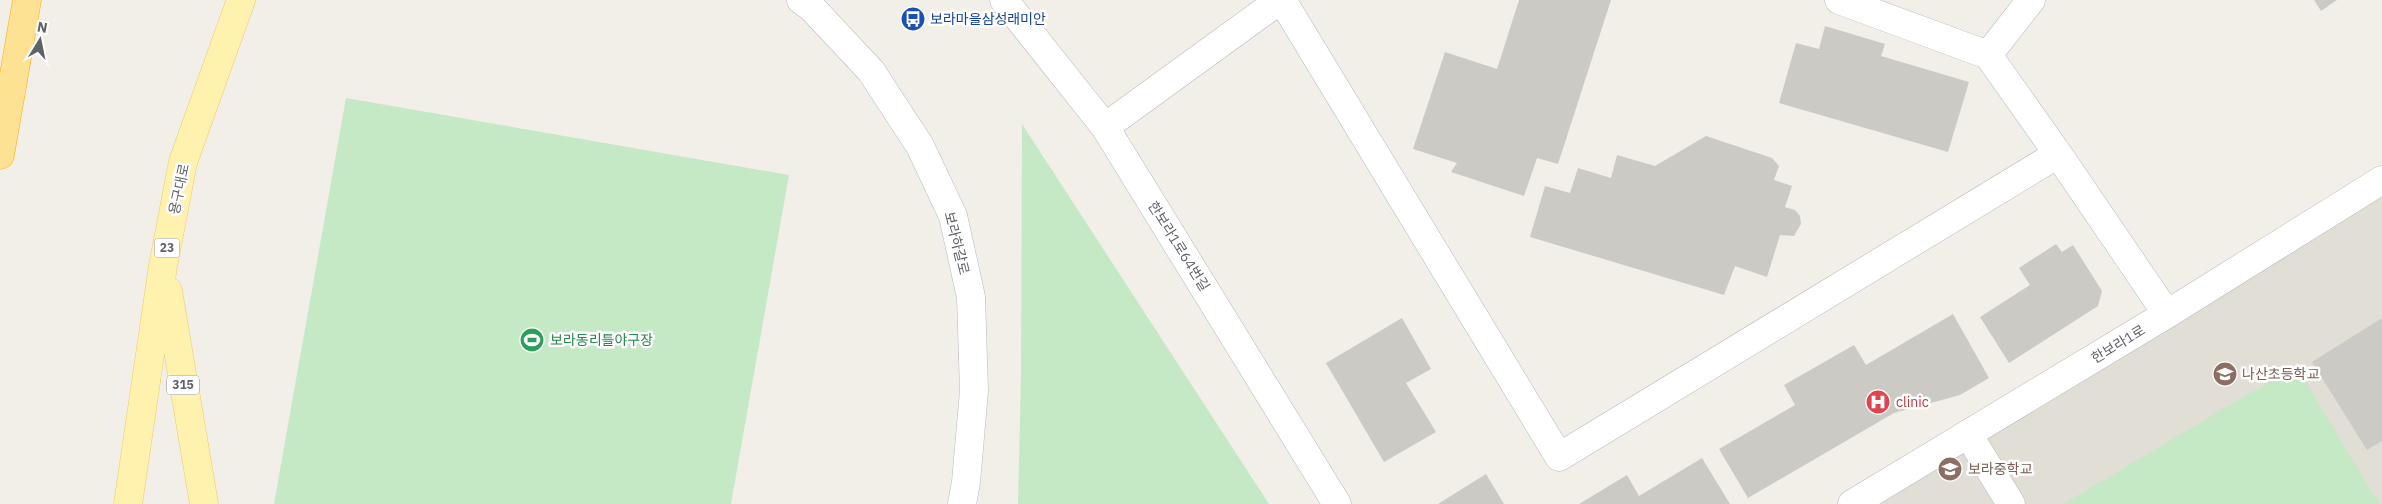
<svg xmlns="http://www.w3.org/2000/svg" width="2382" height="504" font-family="'IBM Plex Sans','Noto Sans KR',sans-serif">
<rect width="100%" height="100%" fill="#f1efe8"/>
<path fill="#e1ded6" d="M 2382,180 L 2382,504 L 1852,504 Z"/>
<path fill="#c5e8c5" d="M 346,98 L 789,175 L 731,504 L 274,504 Z
M 1022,124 L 1269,504 L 1018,504 L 1021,375 Z
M 2296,366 L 2379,504 L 2063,504 Z"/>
<path fill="#cccac5" d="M 1519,0 L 1611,0 L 1558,164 L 1537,158 L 1524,196 L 1451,172 L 1457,163 L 1413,149 L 1445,52 L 1497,69 Z
M 2314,0 L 2337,0 L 2321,11 Z
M 1825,26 L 1885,44 L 1881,56 L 1969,82 L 1948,152 L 1779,103 L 1796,43 L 1819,49 Z
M 1706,136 L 1772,158 L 1779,166 L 1774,180 L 1792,186 L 1785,207 L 1795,210 L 1800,216 L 1801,224 L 1794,236 L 1780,235 L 1767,277 L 1735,266 L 1724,295 L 1530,237 L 1545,186 L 1570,193 L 1578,168 L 1611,178 L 1617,155 L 1655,166 Z
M 2056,244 L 2062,252 L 2073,245 L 2102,291 L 2098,306 L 2009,363 L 1980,317 L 2030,285 L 2019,268 Z
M 1953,314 L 1989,378 L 1960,395 L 1894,413 L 1748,498 L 1719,449 L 1795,405 L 1784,385 L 1854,345 L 1866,365 Z
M 1402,318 L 1431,369 L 1406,383 L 1436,432 L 1384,462 L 1326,363 Z
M 2382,318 L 2382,441 L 2367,450 L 2312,362 Z
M 1702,458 L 1730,504 L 1579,504 L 1627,475 L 1639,496 Z
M 1486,474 L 1504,504 L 1438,504 Z"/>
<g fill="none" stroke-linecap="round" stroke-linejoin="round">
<defs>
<path id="minor" d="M 1282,0 L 1559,457 L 2058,154 L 2167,314
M 1839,0 L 1988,55 L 2058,154
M 1988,55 L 2031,0
M 1105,127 L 1280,0
M 1968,434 L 2011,504"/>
<path id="tertiary" d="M 1004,0 L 1105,127 L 1337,504
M 1852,504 L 2167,314 L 2382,180"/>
<path id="secondary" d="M 801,0 L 812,8 L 871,71 L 920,146 L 953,216 L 971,297 L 974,391 L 966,482 L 962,504"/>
<path id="primary" d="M 168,291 L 204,504
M 128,504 L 163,266 L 183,162 L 241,0"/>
<path id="motorway" d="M 0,155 L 27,0"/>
</defs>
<use href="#minor" stroke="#b5b8bc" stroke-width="29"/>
<use href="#tertiary" stroke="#b5b8bc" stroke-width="29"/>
<use href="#secondary" stroke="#b6babf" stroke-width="29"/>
<use href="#primary" stroke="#f2c960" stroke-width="29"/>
<use href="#motorway" stroke="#f9ab00" stroke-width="29"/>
<use href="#minor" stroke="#fff" stroke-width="28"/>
<use href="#tertiary" stroke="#fff" stroke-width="28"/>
<use href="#secondary" stroke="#fff" stroke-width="28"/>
<use href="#primary" stroke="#fff2af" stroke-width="28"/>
<use href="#motorway" stroke="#fde293" stroke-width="28"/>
</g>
<defs>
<symbol id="bus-disc" viewBox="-11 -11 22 22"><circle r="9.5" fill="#1a4fb4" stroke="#fff"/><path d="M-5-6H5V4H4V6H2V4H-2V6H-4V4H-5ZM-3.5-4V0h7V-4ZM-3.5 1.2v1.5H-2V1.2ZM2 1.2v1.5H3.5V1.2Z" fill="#fff"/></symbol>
<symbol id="stadium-disc" viewBox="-11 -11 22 22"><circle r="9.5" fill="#2e9e5b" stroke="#fff"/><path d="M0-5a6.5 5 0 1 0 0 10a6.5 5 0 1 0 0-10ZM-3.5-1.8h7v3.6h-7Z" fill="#fff"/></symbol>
<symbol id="school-disc" viewBox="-11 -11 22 22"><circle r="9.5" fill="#8d6e63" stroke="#fff"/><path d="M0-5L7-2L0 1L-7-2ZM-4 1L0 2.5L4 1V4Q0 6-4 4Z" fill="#fff"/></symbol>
<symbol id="hospital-disc" viewBox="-11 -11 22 22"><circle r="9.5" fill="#e0444e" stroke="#fff"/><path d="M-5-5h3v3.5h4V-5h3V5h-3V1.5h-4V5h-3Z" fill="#fff"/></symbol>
</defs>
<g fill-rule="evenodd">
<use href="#bus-disc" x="899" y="5" width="28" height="28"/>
<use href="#stadium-disc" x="518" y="326" width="28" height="28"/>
<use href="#school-disc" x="2211" y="360" width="28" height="28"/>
<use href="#hospital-disc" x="1864" y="388" width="28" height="28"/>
<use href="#school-disc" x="1936" y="455" width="28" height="28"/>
</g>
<g text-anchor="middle" stroke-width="5" stroke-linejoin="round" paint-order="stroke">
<g fill="#fff" stroke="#8f9295" stroke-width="1">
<rect x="154.5" y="238.5" width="25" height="19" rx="4"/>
<rect x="167" y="375.5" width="32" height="19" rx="4"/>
</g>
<g font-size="12" font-weight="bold" fill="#5f6368">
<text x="167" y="252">23</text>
<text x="183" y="389">315</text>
</g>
<g font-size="14" fill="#164399" stroke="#fff" text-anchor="start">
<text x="930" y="24">보라마을삼성래미안</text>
</g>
<g font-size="14" fill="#5f6368" stroke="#fff">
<text transform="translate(179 189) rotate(-78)" y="5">용구대로</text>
<text transform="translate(957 243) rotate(76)" y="5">보라하갈로</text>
<text transform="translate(1179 246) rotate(58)" y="5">한보라1로64번길</text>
<text transform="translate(2118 344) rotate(-31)" y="5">한보라1로</text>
</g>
<g font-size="14" fill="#27864d" stroke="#fff" text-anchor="start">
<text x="550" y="345">보라동리틀야구장</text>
</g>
<g font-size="14" fill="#785e54" stroke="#fff" text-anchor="start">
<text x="2242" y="379">나산초등학교</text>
<text x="1968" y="474">보라중학교</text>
</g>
<g font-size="14" fill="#be3a42" stroke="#fff" text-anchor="start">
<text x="1896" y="407">clinic</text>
</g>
</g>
<g transform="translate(40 40) rotate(10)" stroke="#ffffff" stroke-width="4" paint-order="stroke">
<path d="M0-4L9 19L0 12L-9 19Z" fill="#5f6368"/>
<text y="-8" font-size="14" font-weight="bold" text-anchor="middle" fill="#5f6368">N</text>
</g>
</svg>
